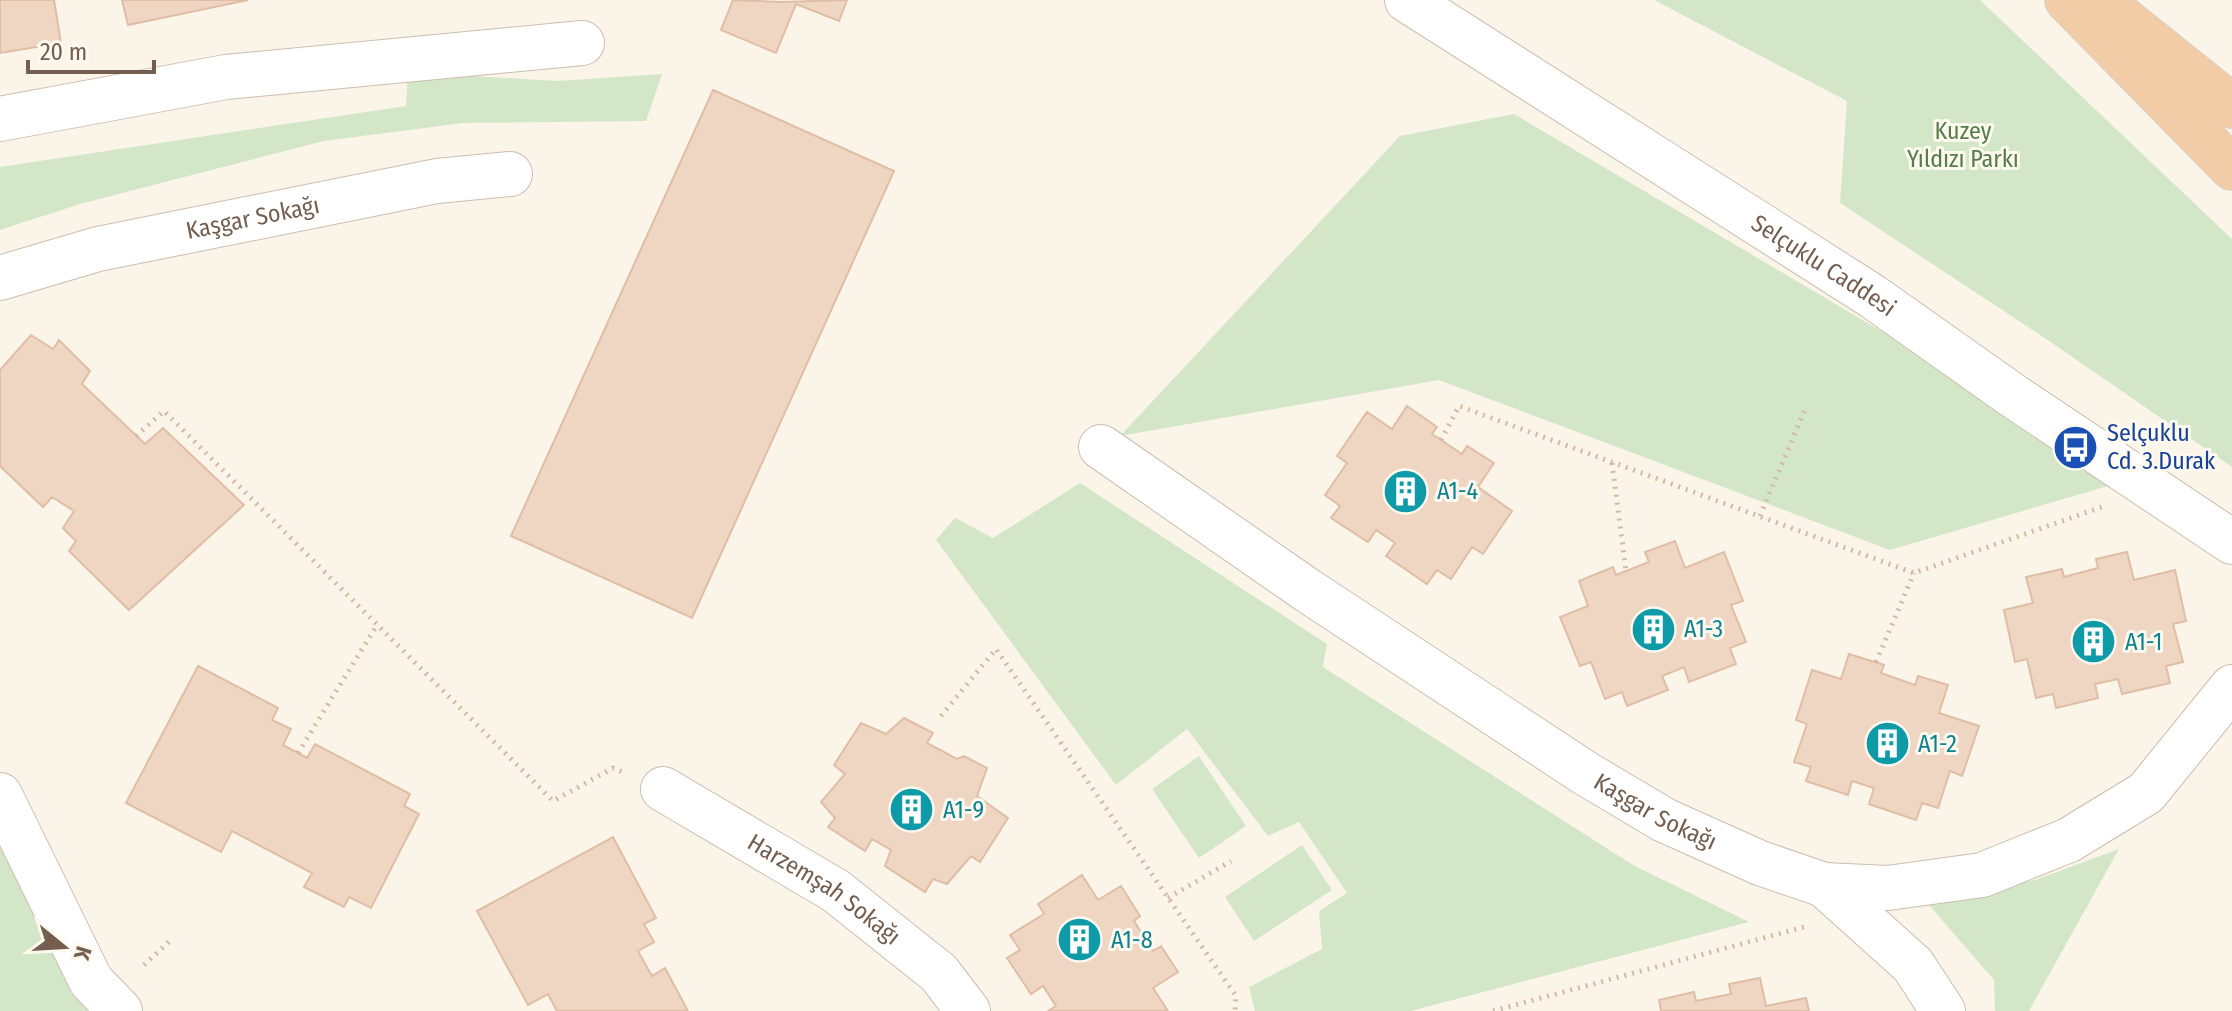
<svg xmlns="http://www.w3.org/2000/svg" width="2232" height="1011" font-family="'Fira Sans Condensed',sans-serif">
<rect width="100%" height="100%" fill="#fbf5e9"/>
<path fill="#d3e7c8" d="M 1654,0 L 1980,0 L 2232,239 L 2232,467 L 2049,341 L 1840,203 L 1847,101 Z
M 408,72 L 557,81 L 662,74 L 646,121 L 463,123 L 324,141 L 80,204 L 0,230 L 0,167 L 406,106 Z
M 1514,114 L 1910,348 L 2115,484 L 1890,550 L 1439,380 L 1120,436 L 1400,136 Z
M 1080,483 L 1327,644 L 1323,667 L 1633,865 L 1749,922 L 1411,1011 L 1255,1011 L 1249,987 L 1322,949 L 1319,911 L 1347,893 L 1299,822 L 1268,836 L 1187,729 L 1116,785 L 936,540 L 955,518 L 993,538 Z
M 1199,756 L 1246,826 L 1199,858 L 1152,789 Z
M 0,836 L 90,1011 L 0,1011 Z
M 1302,845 L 1332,890 L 1254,941 L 1225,897 Z
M 2119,849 L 2029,1011 L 1995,1011 L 1994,980 L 1922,897 L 2035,880 Z"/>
<path fill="#eed6c3" stroke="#dfbea5" stroke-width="2" d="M 0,0 L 54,0 L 61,43 L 0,53 Z
M 122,0 L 248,0 L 128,25 Z
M 733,0 L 782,2 L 847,0 L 839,21 L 796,4 L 776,53 L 721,30 Z
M 713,90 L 894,171 L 692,618 L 511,536 Z
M 31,335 L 53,349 L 59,340 L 90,371 L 82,384 L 145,444 L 163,428 L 244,505 L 129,610 L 69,551 L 76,541 L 63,528 L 74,511 L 52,497 L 43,507 L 0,466 L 0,370 Z
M 1407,406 L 1437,427 L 1432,434 L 1462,454 L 1467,446 L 1494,463 L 1478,487 L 1512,511 L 1483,554 L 1472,547 L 1451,579 L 1437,570 L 1427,584 L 1386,556 L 1395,543 L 1376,530 L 1368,542 L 1331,518 L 1340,506 L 1325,495 L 1347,463 L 1337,456 L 1367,412 L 1392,429 Z
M 1675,541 L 1685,568 L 1724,552 L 1743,601 L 1731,605 L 1746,642 L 1730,648 L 1736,664 L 1689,682 L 1684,667 L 1662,676 L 1668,690 L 1627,706 L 1622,692 L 1605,699 L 1591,662 L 1580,666 L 1560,617 L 1588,606 L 1579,581 L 1613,567 L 1616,575 L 1649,562 L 1645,552 Z
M 2127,552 L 2134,580 L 2175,570 L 2186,621 L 2173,624 L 2183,662 L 2166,666 L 2170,683 L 2122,694 L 2118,679 L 2095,684 L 2098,698 L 2056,708 L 2053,694 L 2036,698 L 2027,659 L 2015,662 L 2004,610 L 2033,603 L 2026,577 L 2062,569 L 2064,577 L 2098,568 L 2096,559 Z
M 1849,654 L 1884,665 L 1881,673 L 1915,685 L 1918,676 L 1948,685 L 1939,713 L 1979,726 L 1962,776 L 1950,771 L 1938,808 L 1922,803 L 1916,820 L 1869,804 L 1874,788 L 1852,781 L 1848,795 L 1806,781 L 1811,767 L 1794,762 L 1807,724 L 1796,720 L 1812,670 L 1841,679 Z
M 198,666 L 278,708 L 272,720 L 291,729 L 283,745 L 307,758 L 315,744 L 410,794 L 404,806 L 419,814 L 371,908 L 349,897 L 344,907 L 304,887 L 312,873 L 232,831 L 221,852 L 126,803 Z
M 904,718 L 933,733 L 927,743 L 957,759 L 964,756 L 987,768 L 977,796 L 1008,818 L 980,862 L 971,856 L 947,884 L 933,879 L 925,892 L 885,866 L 891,850 L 872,839 L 865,851 L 828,827 L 835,818 L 821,802 L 845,774 L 834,765 L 861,723 L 886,734 Z
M 613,837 L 656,918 L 644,924 L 654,942 L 638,951 L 652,976 L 665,968 L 688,1011 L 557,1011 L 548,994 L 528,1005 L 477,911 Z
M 1082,875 L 1098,900 L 1121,886 L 1140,916 L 1134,921 L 1153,951 L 1161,946 L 1178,972 L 1153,988 L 1168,1011 L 1048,1011 L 1056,1006 L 1043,986 L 1031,994 L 1007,958 L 1020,950 L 1010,935 L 1044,914 L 1038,904 Z
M 1760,978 L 1766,1006 L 1806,998 L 1809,1011 L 1661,1011 L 1659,1000 L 1694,992 L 1696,1001 L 1731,994 L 1729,984 Z"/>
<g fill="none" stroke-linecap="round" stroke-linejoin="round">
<defs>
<g id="minor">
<path d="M 0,119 L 226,77 L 582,43"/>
<path id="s1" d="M 0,278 L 98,249 L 437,181 L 510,174"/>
<path id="s2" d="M 1101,447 L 1307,590 L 1585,773 L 1664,820 L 1760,863 L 1824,885 L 1888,888 L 1982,875 L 2069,840 L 2146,793 L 2232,687"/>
<path id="s3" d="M 663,789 L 836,891 L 939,973 L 968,1011"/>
<path d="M 0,795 L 91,981 L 120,1011"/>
<path d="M 1824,885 L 1913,965 L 1943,1011"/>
</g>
<g id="tertiary">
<path id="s4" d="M 1407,0 L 1872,296 L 2012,395 L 2232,542"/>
</g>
<path id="trunk" d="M 2067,0 L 2232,168
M 2102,2 L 2232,106"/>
</defs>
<use href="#minor" stroke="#ccbdaf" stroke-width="46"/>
<use href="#tertiary" stroke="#ccbdaf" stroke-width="46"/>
<use href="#trunk" stroke="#d8d2ce" stroke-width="46"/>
<path stroke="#d3baa6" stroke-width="5" stroke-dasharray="2 6" stroke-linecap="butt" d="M 136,436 L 164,411 L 553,801 L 613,768 L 625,773
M 1441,440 L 1459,406 L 1914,573 L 2102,507
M 1612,463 L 1626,571
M 1760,516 L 1806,407
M 1876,662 L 1914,573
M 941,716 L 996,649 L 1236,996 L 1235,1011
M 298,753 L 377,625
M 1168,898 L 1231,861
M 144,965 L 172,939
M 1493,1011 L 1804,927"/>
<use href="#minor" stroke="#fff" stroke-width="44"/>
<use href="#tertiary" stroke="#fff" stroke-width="44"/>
<use href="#trunk" stroke="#f1cca6" stroke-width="44"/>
</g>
<defs>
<symbol id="bus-disc" viewBox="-11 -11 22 22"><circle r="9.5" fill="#1a4fb4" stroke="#fdf9ef"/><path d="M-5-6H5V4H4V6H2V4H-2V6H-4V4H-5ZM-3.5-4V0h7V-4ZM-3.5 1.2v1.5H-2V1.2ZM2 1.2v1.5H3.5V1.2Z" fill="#fff"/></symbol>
<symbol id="building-disc" viewBox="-11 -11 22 22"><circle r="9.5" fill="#0f9aa8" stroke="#fdf9ef"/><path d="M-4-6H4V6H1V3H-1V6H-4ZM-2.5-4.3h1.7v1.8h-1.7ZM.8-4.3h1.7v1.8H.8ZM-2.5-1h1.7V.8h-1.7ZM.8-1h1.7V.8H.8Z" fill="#fff"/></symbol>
</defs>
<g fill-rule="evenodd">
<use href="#bus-disc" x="2050" y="422" width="51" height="51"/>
<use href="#building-disc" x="1380" y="466" width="51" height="51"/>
<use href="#building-disc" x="1628" y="604" width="51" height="51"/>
<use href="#building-disc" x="2068" y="616" width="51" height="51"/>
<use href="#building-disc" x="1862" y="718" width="51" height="51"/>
<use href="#building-disc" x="886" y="784" width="51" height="51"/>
<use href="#building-disc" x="1054" y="914" width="51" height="51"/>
</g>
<g text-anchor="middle" stroke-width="6" stroke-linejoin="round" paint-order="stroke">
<g font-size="24" fill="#567d4b" stroke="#fdf9ef">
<text x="1963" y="139">Kuzey<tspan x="1963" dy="28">Yıldızı Parkı</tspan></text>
</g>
<g font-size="24" fill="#735e4f" stroke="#fdf9ef">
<text dy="8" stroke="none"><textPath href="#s1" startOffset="260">Kaşgar Sokağı</textPath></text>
<text dy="8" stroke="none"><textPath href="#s4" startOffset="494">Selçuklu Caddesi</textPath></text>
<text dy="8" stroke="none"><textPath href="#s2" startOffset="664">Kaşgar Sokağı</textPath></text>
<text dy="8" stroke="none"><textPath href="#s3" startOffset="190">Harzemşah Sokağı</textPath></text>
</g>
<g font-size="24" fill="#164399" stroke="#fdf9ef" text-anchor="start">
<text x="2107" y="441">Selçuklu<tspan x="2107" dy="28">Cd. 3.Durak</tspan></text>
</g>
<g font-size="24" fill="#0d838f" stroke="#fdf9ef" text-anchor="start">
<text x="1437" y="499">A1-4</text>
<text x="1684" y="637">A1-3</text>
<text x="2125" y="650">A1-1</text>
<text x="1918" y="752">A1-2</text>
<text x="943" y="818">A1-9</text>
<text x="1111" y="948">A1-8</text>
</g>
</g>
<g transform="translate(64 947) rotate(108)" stroke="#fdf9ef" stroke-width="6" paint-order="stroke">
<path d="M0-6L14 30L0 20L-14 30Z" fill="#735e4f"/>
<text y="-12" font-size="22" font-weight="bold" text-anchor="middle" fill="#735e4f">K</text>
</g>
<path d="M28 60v12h126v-12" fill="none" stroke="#735e4f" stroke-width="4"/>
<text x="40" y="60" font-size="24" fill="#735e4f" stroke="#fdf9ef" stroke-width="6" paint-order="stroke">20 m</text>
</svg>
